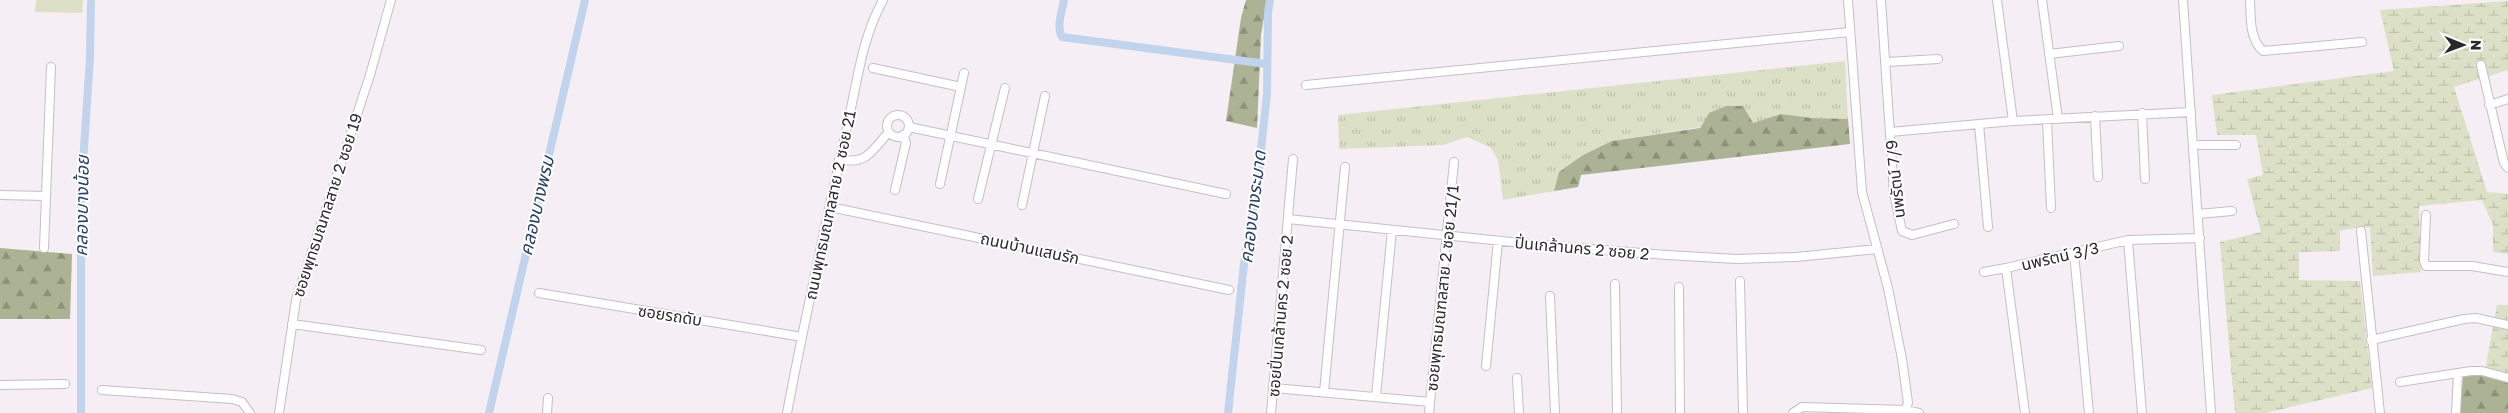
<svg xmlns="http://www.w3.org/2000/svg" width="2508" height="413" font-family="'Golos Text','Noto Sans Thai',sans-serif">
<defs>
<pattern id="grass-tufts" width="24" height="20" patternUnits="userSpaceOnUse" patternTransform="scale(1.25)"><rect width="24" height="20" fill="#dbe0c7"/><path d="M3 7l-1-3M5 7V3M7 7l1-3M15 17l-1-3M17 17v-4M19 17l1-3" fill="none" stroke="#bcc0ab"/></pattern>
<pattern id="forest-firs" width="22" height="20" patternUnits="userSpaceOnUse" patternTransform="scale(1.25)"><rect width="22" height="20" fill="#acb294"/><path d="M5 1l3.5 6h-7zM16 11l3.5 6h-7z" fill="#8c9179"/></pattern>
<pattern id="wetland-marsh" width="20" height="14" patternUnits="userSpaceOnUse" patternTransform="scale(1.25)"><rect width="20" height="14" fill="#dbe0c7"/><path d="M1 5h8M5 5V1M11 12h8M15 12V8" fill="none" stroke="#bcc0ab"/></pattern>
</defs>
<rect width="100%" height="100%" fill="#f6eef5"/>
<path fill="url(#grass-tufts)" d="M 1845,61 L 1848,119 L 1812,118 L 1781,114 L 1753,123 L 1709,113 L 1700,127 L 1612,141 L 1583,155 L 1559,172 L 1554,191 L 1503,200 L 1498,160 L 1490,147 L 1467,137 L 1443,145 L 1339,149 L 1338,115 Z"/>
<path fill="url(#forest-firs)" d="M 1246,0 L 1267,0 L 1261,35 L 1257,128 L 1226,121 L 1241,18 Z
M 1726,106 L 1743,106 L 1753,123 L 1781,114 L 1812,118 L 1848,119 L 1850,144 L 1581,175 L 1578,187 L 1554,191 L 1559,172 L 1583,155 L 1612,141 L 1700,128 L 1709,113 Z
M 0,248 L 72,254 L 70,319 L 0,319 Z
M 2463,376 L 2484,376 L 2508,383 L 2508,413 L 2460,413 Z"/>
<path fill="url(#wetland-marsh)" d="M 2508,1 L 2508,70 L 2454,87 L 2487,192 L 2508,194 L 2508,254 L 2493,252 L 2493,225 L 2482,200 L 2419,206 L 2421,272 L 2373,276 L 2370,227 L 2340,230 L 2340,251 L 2299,252 L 2299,280 L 2360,281 L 2372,388 L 2265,413 L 2235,413 L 2220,242 L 2261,232 L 2247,179 L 2263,175 L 2256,135 L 2217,135 L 2212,95 L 2394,71 L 2380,10 Z
M 2497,305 L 2508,305 L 2508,383 L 2484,376 Z"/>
<path fill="#dbe0c7" d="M 36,0 L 83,0 L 82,13 L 35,12 Z"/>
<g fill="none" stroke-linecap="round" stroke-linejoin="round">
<path stroke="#c2d3ed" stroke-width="8" d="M 1064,0 C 1062,12 1056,26 1062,37 L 1267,64
M 81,413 L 81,193 L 90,57 L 91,0
M 489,413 L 585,0
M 1228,413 L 1244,264 L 1258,178 L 1267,94 L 1268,13 L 1270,0"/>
<defs>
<path id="minor" d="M 1881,0 L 1894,194 L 1902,231 L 1912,235 L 1954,224
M 1997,0 L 2013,121
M 2042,0 L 2058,119
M 2183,0 L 2211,413
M 2250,0 C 2251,18 2249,38 2263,51 L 2362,42
M 2049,54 L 2119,46
M 1886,62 L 1938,59
M 2481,65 L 2504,163 L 2508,168
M 873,68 L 961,87
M 1306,85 L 1850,32
M 2489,105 L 2508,99
M 2142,113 L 2145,179
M887 126a11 11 0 1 1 22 0a11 11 0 1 1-22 0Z
M 2095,116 L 2098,177
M 2047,120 L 2051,208
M 1979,124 L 1988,227
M 909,127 L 1226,194
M 1890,132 L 2013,121 L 2191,112
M 2194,145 L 2236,145
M 839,159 C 867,166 872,150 889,132
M 940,184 L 964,73
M 895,190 L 906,143 L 903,135
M 0,195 L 46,196
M 978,199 L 1005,88
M 1022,205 L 1045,96
M 830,207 L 1229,290
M 2198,214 L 2232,211
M 2426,215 L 2424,261 L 2426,266 L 2472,266 L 2508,272
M 1288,219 L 1540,245 L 1667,255 L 1737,259 L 1796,257 L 1877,249
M 2361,231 L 2380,413
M 2128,240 L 2142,413
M 44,248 L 51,67
M 2074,253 L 2089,413
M 1984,272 L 2006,268
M 1740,281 L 1743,413
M 1615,284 L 1617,413
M 1679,287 L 1680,413
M 539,293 L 802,337
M 1550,296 L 1555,413
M 292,324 L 481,350
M 2371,340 L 2464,319 L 2476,318 L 2508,325
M 1486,366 L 1498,241
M 1517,378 L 1519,413
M 2400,382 L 2471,371 L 2482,371 L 2508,378
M 0,385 L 65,384
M 1274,388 L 1430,402
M 102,390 L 232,399 L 242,402 L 250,413
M 1324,392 L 1345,167
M 1376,396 L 1392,230
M 1905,410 L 1919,413
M 279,413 L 296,300 L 370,75 L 391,0
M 547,413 L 548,398
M 787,413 C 805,317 826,222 847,127 C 857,84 861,40 883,0
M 1271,413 L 1293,159
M 1429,413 L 1454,162
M 1793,413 L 1802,407 L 1905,410 L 1908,403 L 1902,359 L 1888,288 L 1862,192 L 1848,0
M 2025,413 L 2006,268 L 2128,240 L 2200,238
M 2456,413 L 2458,373"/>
</defs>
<use href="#minor" stroke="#c5bec4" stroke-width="10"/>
<use href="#minor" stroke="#fff" stroke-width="8"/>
</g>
<g text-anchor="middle" stroke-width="4" stroke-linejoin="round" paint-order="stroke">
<g font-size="16" fill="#2b282b" stroke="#fff">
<text transform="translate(1895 179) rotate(-96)" y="6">นพรัตน์ 7/9</text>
<text transform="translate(327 205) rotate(-72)" y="6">ซอยพุทธมณฑลสาย 2 ซอย 19</text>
<text transform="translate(830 205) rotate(-78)" y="6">ถนนพุทธมณฑลสาย 2 ซอย 21</text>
<text transform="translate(1030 248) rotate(12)" y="6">ถนนบ้านแสนรัก</text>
<text transform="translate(1582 248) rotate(5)" y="6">ปิ่นเกล้านคร 2 ซอย 2</text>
<text transform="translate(2060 256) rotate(-13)" y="6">นพรัตน์ 3/3</text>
<text transform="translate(1442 288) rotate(-84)" y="6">ซอยพุทธมณฑลสาย 2 ซอย 21/1</text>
<text transform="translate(670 315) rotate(9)" y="6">ซอยรถดับ</text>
<text transform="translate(1280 316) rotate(-85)" y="6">ซอยปิ่นเกล้านคร 2 ซอย 2</text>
</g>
<g font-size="18" font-style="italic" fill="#284065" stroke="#fff">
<text transform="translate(82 206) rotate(-89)" y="6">คลองบางน้อย</text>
<text transform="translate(537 206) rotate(-77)" y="6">คลองบางพรม</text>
<text transform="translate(1253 207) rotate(-83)" y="6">คลองบางระมาด</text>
</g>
</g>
<g transform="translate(2463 45) rotate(91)" stroke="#ffffff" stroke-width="4" paint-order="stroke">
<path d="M0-4L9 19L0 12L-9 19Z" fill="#2b282b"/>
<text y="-8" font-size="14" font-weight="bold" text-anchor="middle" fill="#2b282b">N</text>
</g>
</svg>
